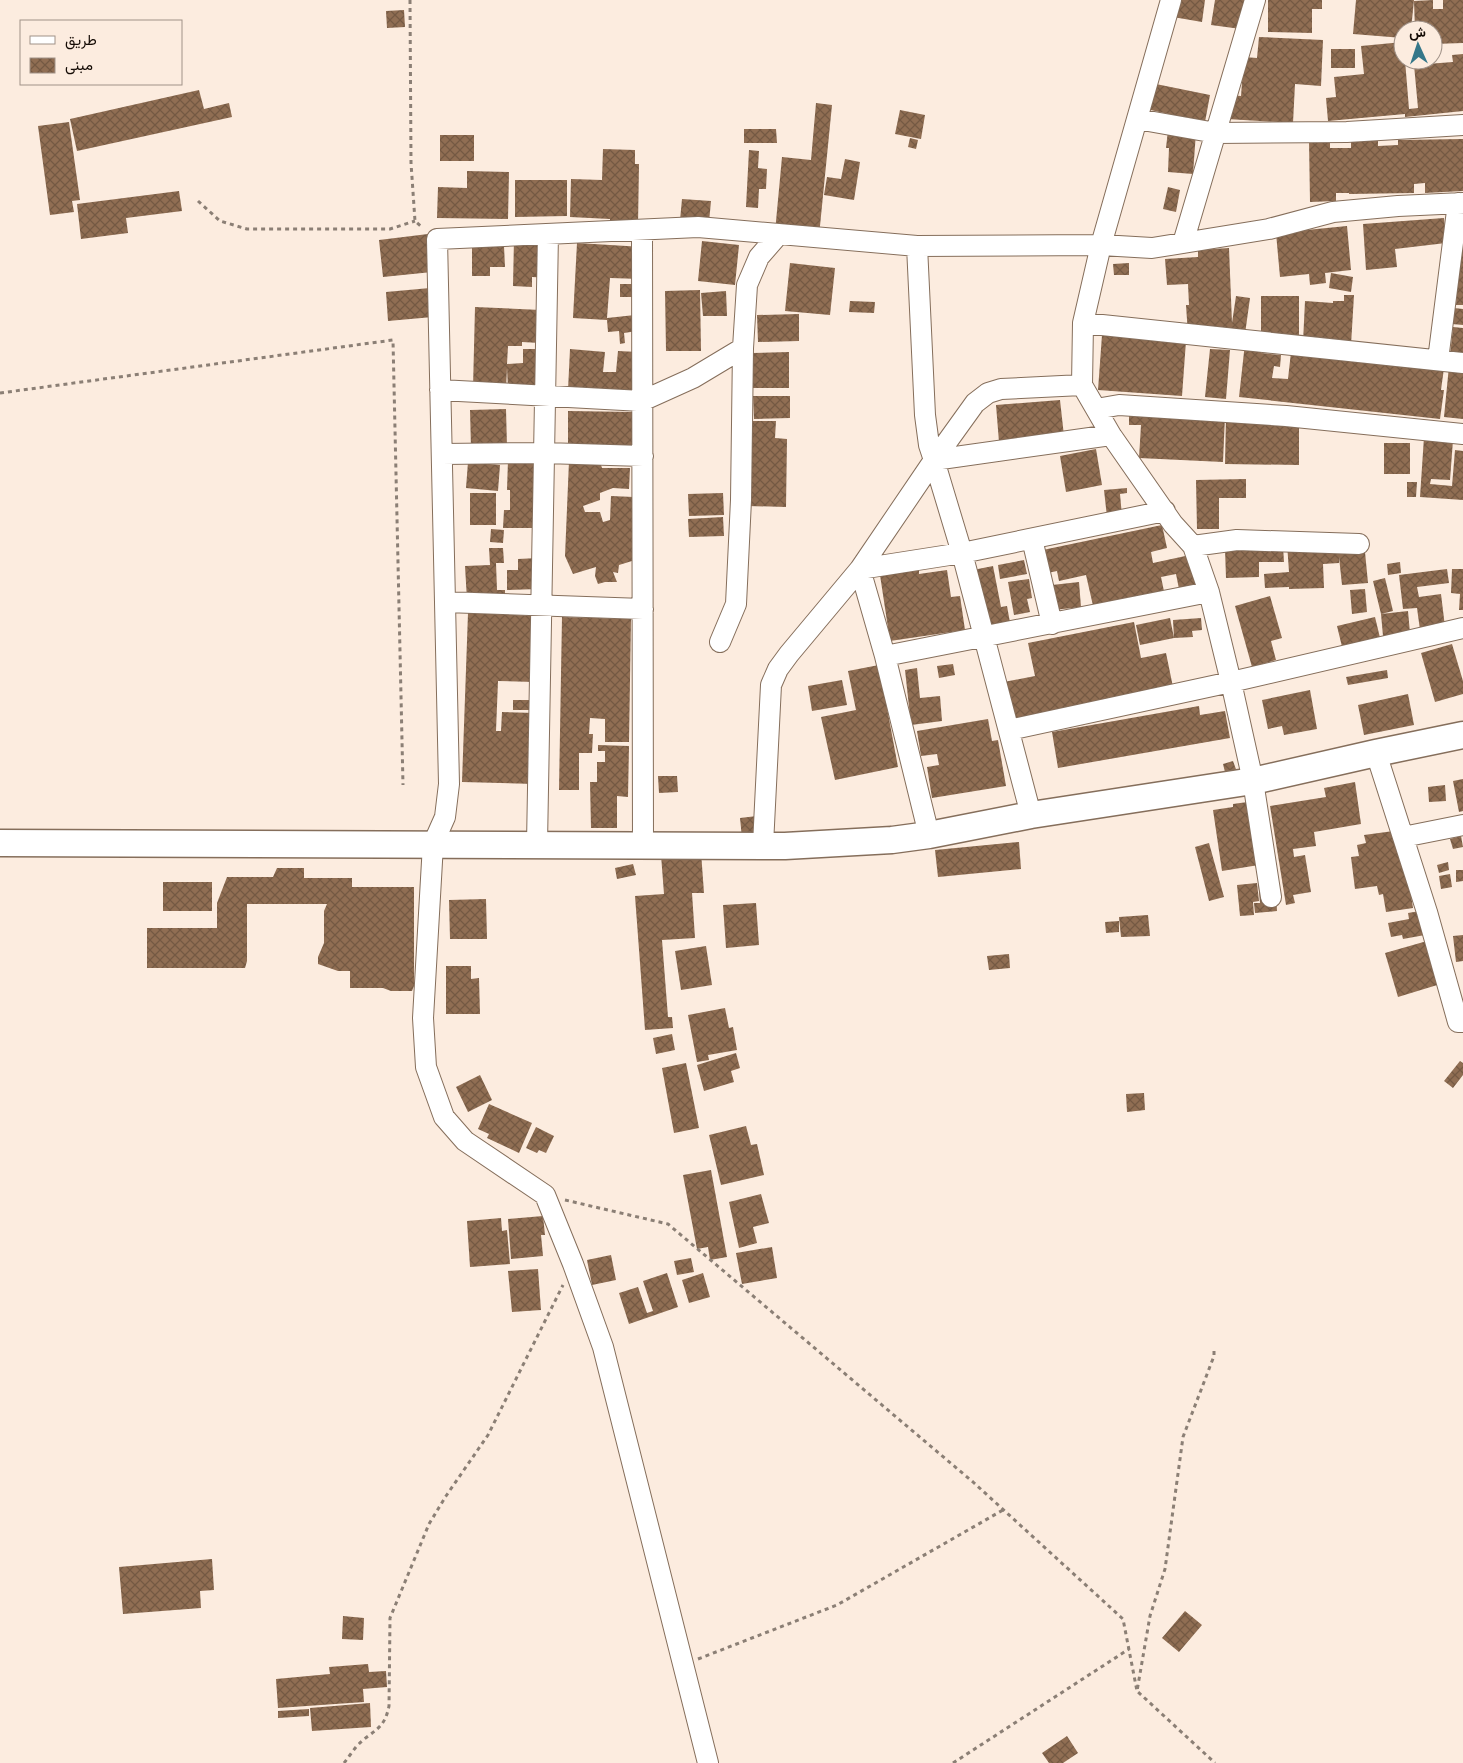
<svg xmlns="http://www.w3.org/2000/svg" width="1463" height="1763" font-family="'Varela Round',Vazirmatn,sans-serif">
<defs>
<pattern id="building-cross-hatch" width="8" height="8" patternUnits="userSpaceOnUse" patternTransform="scale(1.25)"><rect width="8" height="8" fill="#906e53"/><path d="M0 0l8 8M0 8l8-8" fill="none" stroke="#745943"/></pattern>
</defs>
<rect width="100%" height="100%" fill="#fcecdf"/>
<path fill="url(#building-cross-hatch)" d="M 1176,0 L 1205,0 L 1202,22 L 1173,17 Z
M 1215,0 L 1246,0 L 1241,29 L 1211,25 Z
M 1268,0 L 1322,0 L 1322,9 L 1312,9 L 1312,33 L 1268,32 Z
M 1356,0 L 1414,0 L 1411,30 L 1403,30 L 1403,38 L 1353,34 Z
M 1433,0 L 1433,9 L 1443,9 L 1443,0 L 1463,0 L 1463,43 L 1433,44 L 1433,30 L 1415,30 L 1414,1 Z
M 404,10 L 405,27 L 387,28 L 386,11 Z
M 1259,37 L 1323,40 L 1321,86 L 1295,84 L 1293,123 L 1227,119 L 1229,95 L 1241,96 L 1244,57 L 1257,58 Z
M 1403,42 L 1403,60 L 1405,60 L 1409,109 L 1418,108 L 1414,65 L 1453,62 L 1452,55 L 1463,54 L 1463,111 L 1405,117 L 1405,114 L 1328,121 L 1326,98 L 1336,97 L 1334,77 L 1364,74 L 1361,46 Z
M 1331,49 L 1355,49 L 1355,68 L 1331,68 Z
M 1151,83 L 1210,95 L 1205,122 L 1146,109 Z
M 199,90 L 204,109 L 229,103 L 232,117 L 77,151 L 70,119 Z
M 816,103 L 832,105 L 819,236 L 775,232 L 782,157 L 811,160 Z
M 900,110 L 925,115 L 921,139 L 895,134 Z
M 69,122 L 80,200 L 72,201 L 74,212 L 50,215 L 38,126 Z
M 744,129 L 776,129 L 777,143 L 744,143 Z
M 1168,130 L 1196,132 L 1193,174 L 1168,172 L 1169,148 L 1166,148 Z
M 440,135 L 474,135 L 474,161 L 440,161 Z
M 1378,137 L 1378,146 L 1398,145 L 1398,140 L 1463,139 L 1463,191 L 1425,193 L 1425,183 L 1414,184 L 1414,193 L 1349,194 L 1349,193 L 1336,193 L 1336,201 L 1310,202 L 1309,141 L 1330,140 L 1330,148 L 1351,148 L 1351,138 Z
M 910,138 L 918,140 L 916,149 L 908,147 Z
M 603,149 L 635,150 L 635,164 L 639,164 L 638,225 L 610,224 L 610,219 L 570,217 L 571,179 L 602,180 Z
M 749,150 L 759,151 L 758,168 L 767,169 L 766,189 L 759,189 L 758,208 L 746,207 Z
M 845,159 L 860,162 L 854,200 L 824,195 L 827,177 L 841,179 Z
M 467,171 L 509,172 L 508,219 L 437,218 L 438,187 L 467,188 Z
M 515,180 L 567,180 L 567,216 L 515,217 Z
M 1168,187 L 1180,190 L 1176,212 L 1163,209 Z
M 179,191 L 182,211 L 126,218 L 128,233 L 81,239 L 77,204 Z
M 682,199 L 711,201 L 708,233 L 679,231 Z
M 1444,218 L 1446,243 L 1395,249 L 1397,267 L 1366,270 L 1363,224 Z
M 1347,226 L 1351,270 L 1325,273 L 1326,283 L 1310,285 L 1309,274 L 1280,277 L 1276,233 Z
M 428,234 L 432,272 L 383,277 L 379,240 Z
M 1461,236 L 1463,236 L 1463,305 L 1456,305 Z
M 514,239 L 553,240 L 552,278 L 532,277 L 532,287 L 513,286 Z
M 702,241 L 739,245 L 735,285 L 698,281 Z
M 577,243 L 643,247 L 641,279 L 610,278 L 607,318 L 635,315 L 637,331 L 624,333 L 625,343 L 620,344 L 619,331 L 608,332 L 607,320 L 573,318 Z
M 472,246 L 504,246 L 505,267 L 490,267 L 490,276 L 472,276 Z
M 1229,248 L 1232,323 L 1236,296 L 1250,298 L 1245,334 L 1188,335 L 1186,305 L 1189,305 L 1188,284 L 1167,285 L 1165,259 L 1198,257 L 1198,250 Z
M 790,263 L 835,268 L 830,315 L 785,311 Z
M 1129,263 L 1129,275 L 1114,275 L 1113,264 Z
M 1331,273 L 1353,277 L 1351,292 L 1329,288 Z
M 620,284 L 640,284 L 640,297 L 620,297 Z
M 441,287 L 444,316 L 388,321 L 386,292 Z
M 700,290 L 701,351 L 666,351 L 665,291 Z
M 726,291 L 727,316 L 703,316 L 701,293 Z
M 1344,295 L 1354,295 L 1351,345 L 1303,342 L 1305,301 L 1333,303 L 1333,301 L 1344,301 Z
M 1261,296 L 1299,296 L 1299,338 L 1261,338 Z
M 850,301 L 875,302 L 874,313 L 849,312 Z
M 475,307 L 541,310 L 540,343 L 522,342 L 522,346 L 508,346 L 507,364 L 523,363 L 523,349 L 540,349 L 542,388 L 508,389 L 507,368 L 506,389 L 473,388 Z
M 1454,308 L 1463,309 L 1463,325 L 1452,324 Z
M 799,314 L 799,341 L 758,342 L 757,315 Z
M 1453,327 L 1463,328 L 1463,357 L 1450,355 Z
M 1102,335 L 1186,341 L 1182,396 L 1098,390 Z
M 1245,343 L 1262,345 L 1261,353 L 1281,355 L 1280,367 L 1274,366 L 1272,378 L 1288,379 L 1291,352 L 1444,368 L 1441,390 L 1444,390 L 1440,419 L 1239,397 Z
M 570,349 L 605,352 L 603,372 L 616,372 L 618,351 L 638,352 L 635,394 L 568,390 Z
M 1210,349 L 1230,350 L 1226,399 L 1205,397 Z
M 789,352 L 789,388 L 752,388 L 752,353 Z
M 1449,366 L 1463,367 L 1463,419 L 1444,417 Z
M 753,396 L 790,396 L 790,418 L 754,419 Z
M 1060,400 L 1064,436 L 999,442 L 996,405 Z
M 506,409 L 507,447 L 471,448 L 470,410 Z
M 568,411 L 634,412 L 633,455 L 600,462 L 602,468 L 630,468 L 629,489 L 613,488 L 600,493 L 600,500 L 583,506 L 585,512 L 600,512 L 603,522 L 610,520 L 611,496 L 634,497 L 632,561 L 619,565 L 618,573 L 613,572 L 617,582 L 605,582 L 598,584 L 595,576 L 596,567 L 573,574 L 565,556 L 569,461 L 568,451 Z
M 1129,411 L 1225,416 L 1223,462 L 1139,458 L 1141,425 L 1129,425 Z
M 1226,416 L 1299,417 L 1299,465 L 1225,464 Z
M 752,421 L 776,421 L 775,438 L 787,439 L 786,507 L 748,506 Z
M 1424,437 L 1453,440 L 1450,480 L 1431,479 L 1430,484 L 1452,486 L 1455,450 L 1463,451 L 1463,500 L 1420,497 Z
M 1384,443 L 1410,443 L 1410,474 L 1384,474 Z
M 1096,449 L 1102,485 L 1066,492 L 1060,456 Z
M 508,460 L 542,461 L 538,528 L 503,528 L 504,510 L 510,510 L 510,490 L 507,490 Z
M 468,462 L 500,465 L 498,491 L 466,488 Z
M 1246,479 L 1246,498 L 1219,498 L 1219,529 L 1197,529 L 1196,480 Z
M 1407,482 L 1417,482 L 1416,497 L 1407,497 Z
M 1127,488 L 1127,493 L 1120,494 L 1122,516 L 1107,517 L 1104,490 Z
M 470,493 L 496,493 L 496,525 L 470,525 Z
M 723,493 L 724,515 L 689,516 L 688,494 Z
M 723,517 L 724,536 L 689,537 L 688,519 Z
M 1162,525 L 1167,548 L 1151,552 L 1153,563 L 1190,555 L 1197,590 L 1180,594 L 1176,574 L 1161,577 L 1165,596 L 1094,610 L 1086,575 L 1059,581 L 1057,571 L 1043,574 L 1038,551 Z
M 491,529 L 504,530 L 503,543 L 490,542 Z
M 1287,543 L 1339,552 L 1339,554 L 1365,552 L 1368,583 L 1342,585 L 1339,557 L 1339,563 L 1323,564 L 1324,588 L 1289,589 L 1289,587 L 1265,588 L 1264,574 L 1289,572 Z
M 1283,547 L 1284,562 L 1259,562 L 1259,577 L 1226,578 L 1225,549 Z
M 489,548 L 503,548 L 504,563 L 496,563 L 497,590 L 505,590 L 505,598 L 467,600 L 465,566 L 490,565 Z
M 538,558 L 538,589 L 507,590 L 507,570 L 518,570 L 518,559 Z
M 1024,560 L 1027,574 L 1000,579 L 998,565 Z
M 1400,562 L 1401,573 L 1388,575 L 1387,564 Z
M 993,566 L 1001,607 L 1007,606 L 1011,628 L 986,633 L 968,571 Z
M 919,569 L 919,574 L 947,570 L 951,597 L 960,596 L 965,630 L 890,641 L 880,575 Z
M 1447,569 L 1449,583 L 1417,587 L 1419,597 L 1441,594 L 1445,627 L 1420,630 L 1417,608 L 1403,609 L 1399,575 Z
M 1452,569 L 1463,569 L 1463,610 L 1459,610 L 1460,594 L 1451,593 Z
M 1385,578 L 1393,611 L 1381,614 L 1373,581 Z
M 1029,579 L 1032,598 L 1027,599 L 1030,612 L 1014,615 L 1008,582 Z
M 1079,582 L 1081,607 L 1054,610 L 1052,585 Z
M 1365,589 L 1367,612 L 1352,614 L 1350,590 Z
M 1270,596 L 1282,638 L 1271,641 L 1276,660 L 1252,667 L 1235,606 Z
M 1408,611 L 1410,633 L 1383,636 L 1381,614 Z
M 468,613 L 538,616 L 535,682 L 498,681 L 496,731 L 501,731 L 502,712 L 535,713 L 536,784 L 462,782 Z
M 562,617 L 631,619 L 629,742 L 605,742 L 605,719 L 590,718 L 589,734 L 593,734 L 592,753 L 579,753 L 579,790 L 559,790 Z
M 1375,617 L 1382,646 L 1344,655 L 1337,626 Z
M 1170,618 L 1174,638 L 1140,645 L 1136,625 Z
M 1201,618 L 1202,630 L 1192,631 L 1193,637 L 1174,638 L 1173,620 Z
M 1134,622 L 1141,658 L 1166,653 L 1173,687 L 1011,720 L 1004,682 L 1035,676 L 1028,643 Z
M 1452,644 L 1463,681 L 1463,694 L 1435,702 L 1421,653 Z
M 953,664 L 955,675 L 939,678 L 937,666 Z
M 879,665 L 898,767 L 835,780 L 821,717 L 856,710 L 848,671 Z
M 917,668 L 920,698 L 940,696 L 942,721 L 911,725 L 905,670 Z
M 1387,670 L 1388,678 L 1348,685 L 1346,677 Z
M 842,680 L 847,705 L 812,711 L 808,686 Z
M 1310,690 L 1317,729 L 1284,735 L 1282,726 L 1268,729 L 1262,700 Z
M 1408,694 L 1414,725 L 1364,735 L 1358,705 Z
M 513,700 L 532,700 L 533,710 L 513,710 Z
M 1199,706 L 1200,715 L 1225,711 L 1230,738 L 1058,768 L 1052,732 Z
M 988,719 L 992,741 L 998,740 L 1006,786 L 932,798 L 927,767 L 939,765 L 937,754 L 921,756 L 917,731 Z
M 598,745 L 629,746 L 628,797 L 617,796 L 617,828 L 591,828 L 590,782 L 597,782 L 597,762 L 605,762 L 605,751 L 598,751 Z
M 1233,761 L 1237,772 L 1226,776 L 1223,764 Z
M 658,776 L 677,776 L 678,792 L 659,793 Z
M 1463,779 L 1463,811 L 1459,812 L 1453,781 Z
M 1355,782 L 1361,824 L 1314,832 L 1316,846 L 1293,849 L 1294,857 L 1305,855 L 1311,892 L 1293,895 L 1295,903 L 1286,905 L 1270,806 L 1326,797 L 1324,788 Z
M 1445,785 L 1446,801 L 1429,802 L 1428,787 Z
M 1262,800 L 1271,863 L 1222,871 L 1213,810 L 1233,807 L 1233,804 Z
M 757,816 L 758,836 L 742,838 L 740,818 Z
M 1401,830 L 1413,908 L 1386,912 L 1383,894 L 1379,895 L 1377,886 L 1355,889 L 1351,857 L 1359,856 L 1357,845 L 1366,843 L 1364,835 Z
M 1461,836 L 1463,847 L 1453,849 L 1450,839 Z
M 1019,842 L 1021,869 L 938,877 L 935,850 Z
M 1209,843 L 1224,897 L 1209,901 L 1195,847 Z
M 701,852 L 704,893 L 692,893 L 695,938 L 662,940 L 668,1017 L 672,1017 L 673,1028 L 645,1030 L 635,896 L 664,894 L 661,855 Z
M 1448,862 L 1449,870 L 1439,873 L 1437,865 Z
M 633,864 L 636,875 L 617,879 L 615,868 Z
M 277,868 L 304,868 L 304,878 L 352,878 L 352,887 L 414,887 L 414,986 L 412,991 L 391,991 L 383,988 L 350,988 L 350,971 L 338,971 L 318,964 L 318,957 L 324,943 L 324,911 L 327,904 L 247,904 L 247,961 L 245,968 L 147,968 L 147,928 L 217,928 L 217,903 L 227,877 L 273,877 Z
M 1456,870 L 1463,870 L 1463,881 L 1456,882 Z
M 1450,874 L 1452,887 L 1441,889 L 1439,876 Z
M 1275,880 L 1277,911 L 1255,913 L 1254,903 L 1260,903 L 1258,881 Z
M 163,882 L 212,882 L 212,911 L 163,911 Z
M 1257,883 L 1259,901 L 1253,902 L 1254,915 L 1240,916 L 1237,885 Z
M 486,899 L 487,939 L 450,939 L 449,900 Z
M 756,903 L 759,945 L 726,948 L 723,905 Z
M 1420,911 L 1425,935 L 1403,939 L 1402,935 L 1391,937 L 1388,923 L 1409,919 L 1408,913 Z
M 1148,915 L 1150,936 L 1121,937 L 1119,917 Z
M 1119,921 L 1119,932 L 1106,933 L 1105,922 Z
M 1463,935 L 1463,961 L 1456,962 L 1453,936 Z
M 1434,939 L 1447,982 L 1398,997 L 1385,953 Z
M 706,946 L 712,985 L 681,990 L 675,951 Z
M 1009,954 L 1010,968 L 989,970 L 987,956 Z
M 446,966 L 471,966 L 471,979 L 479,978 L 480,1014 L 446,1014 Z
M 725,1008 L 729,1028 L 733,1027 L 737,1050 L 708,1055 L 709,1060 L 697,1062 L 688,1015 Z
M 672,1034 L 675,1050 L 656,1054 L 653,1038 Z
M 736,1053 L 740,1068 L 731,1071 L 734,1082 L 704,1091 L 697,1065 Z
M 1460,1061 L 1463,1063 L 1463,1075 L 1453,1088 L 1444,1081 Z
M 686,1063 L 699,1128 L 674,1133 L 662,1068 Z
M 480,1075 L 492,1100 L 468,1112 L 456,1087 Z
M 1144,1093 L 1145,1110 L 1127,1112 L 1126,1094 Z
M 489,1104 L 532,1123 L 519,1153 L 487,1138 L 489,1134 L 478,1129 Z
M 746,1126 L 751,1145 L 757,1144 L 764,1175 L 721,1185 L 709,1135 Z
M 536,1127 L 554,1136 L 546,1153 L 539,1150 L 537,1153 L 526,1148 Z
M 711,1170 L 727,1257 L 710,1260 L 708,1247 L 697,1249 L 683,1175 Z
M 761,1194 L 769,1223 L 753,1227 L 757,1243 L 739,1248 L 729,1202 Z
M 543,1216 L 545,1235 L 541,1235 L 543,1256 L 511,1259 L 508,1219 Z
M 501,1218 L 502,1231 L 507,1230 L 510,1264 L 470,1267 L 467,1221 Z
M 772,1247 L 777,1278 L 742,1284 L 736,1253 Z
M 611,1255 L 616,1280 L 592,1285 L 587,1260 Z
M 691,1258 L 694,1272 L 677,1275 L 674,1261 Z
M 538,1269 L 541,1310 L 512,1312 L 508,1271 Z
M 667,1273 L 678,1307 L 629,1324 L 619,1293 L 638,1287 L 647,1313 L 653,1311 L 643,1281 Z
M 703,1273 L 710,1297 L 689,1303 L 682,1280 Z
M 212,1559 L 214,1590 L 200,1591 L 201,1608 L 123,1614 L 119,1567 Z
M 1185,1611 L 1202,1625 L 1179,1652 L 1162,1638 Z
M 343,1616 L 364,1618 L 363,1640 L 342,1639 Z
M 368,1664 L 369,1672 L 386,1671 L 387,1687 L 363,1689 L 364,1702 L 278,1708 L 276,1679 L 330,1674 L 329,1667 Z
M 370,1703 L 371,1727 L 312,1731 L 310,1708 Z
M 309,1709 L 309,1716 L 278,1718 L 278,1711 Z
M 1067,1736 L 1078,1753 L 1063,1763 L 1049,1763 L 1042,1753 Z"/>
<g fill="none" stroke-linecap="round" stroke-linejoin="round">
<defs>
<path id="minor" d="M 1171,0 L 1101,245 L 1083,323 L 1082,385 L 1111,435 L 1173,524 L 1193,546 L 1209,592 L 1231,682 L 1253,781 L 1271,897
M 1137,119 L 1216,133 L 1347,132 L 1463,125
M 642,230 L 643,845
M 1183,243 L 1255,0
M 917,246 L 925,415 L 929,445 L 934,460
M 1083,323 L 1463,363
M 1438,360 L 1458,203
M 440,390 L 642,401 L 693,378 L 743,348
M 1096,409 L 1119,405 L 1286,416 L 1463,434
M 442,454 L 544,453 L 643,456
M 1032,539 L 1052,624
M 1193,546 L 1237,540 L 1359,544
M 445,602 L 643,609
M 720,642 L 736,604 L 741,500 L 743,348 L 747,285 L 759,257 L 779,234
M 885,656 L 1209,592
M 1009,730 L 1231,682 L 1463,628
M 1376,753 L 1427,912 L 1458,1022 L 1463,1022
M 1031,815 L 962,553 L 934,460 L 1111,435
M 929,835 L 885,656 L 860,569 L 934,460 L 975,403 L 988,393 L 1001,389 L 1082,385
M 1403,837 L 1463,825
M 537,844 L 548,234
M 763,845 L 771,685 L 778,669 L 789,654 L 860,569 L 962,553 L 1165,511
M 708,1763 L 603,1347 L 573,1264 L 545,1195 L 465,1141 L 444,1117 L 426,1067 L 423,1018 L 433,844 L 445,817 L 449,784 L 437,239 L 698,227 L 917,246 L 1101,245 L 1152,248 L 1269,229 L 1333,212 L 1398,206 L 1463,203"/>
<path id="major" d="M 0,843 L 785,846 L 892,840 L 929,835 L 1031,815 L 1253,781 L 1376,753 L 1463,735"/>
</defs>
<use href="#minor" stroke="#856e5b" stroke-width="22"/>
<use href="#major" stroke="#856e5b" stroke-width="29"/>
<path stroke="#8b7f75" stroke-width="3" stroke-dasharray="4 4" stroke-linecap="butt" d="M 410,0 L 411,163 L 415,221 L 423,228
M 198,201 L 220,221 L 247,229 L 390,229 L 415,221
M 0,393 L 393,340 L 403,785
M 565,1200 L 668,1224 L 973,1482 L 1123,1619 L 1137,1691
M 1214,1351 L 1214,1356 L 1183,1437 L 1165,1569 L 1150,1616 L 1137,1691 L 1215,1763
M 698,1659 L 837,1605 L 1003,1510
M 344,1763 C 348,1758 352,1752 356,1747 C 371,1730 384,1732 389,1706 L 390,1618 L 429,1524 L 446,1496 L 488,1435 L 563,1285
M 953,1763 L 1129,1649"/>
<use href="#minor" stroke="#fff" stroke-width="20"/>
<use href="#major" stroke="#fff" stroke-width="26"/>
</g>
<rect x="20" y="20" width="162" height="65" fill="#fcecdf" stroke="#a09288"/>
<rect x="30" y="36" width="25" height="8" fill="#ffffff" stroke="#a09288"/>
<text x="65" y="45" font-size="15" fill="#150c06">طريق</text>
<rect x="30" y="58" width="25" height="15" fill="url(#building-cross-hatch)" stroke="#a09288"/>
<text x="65" y="70" font-size="15" fill="#150c06">مبنى</text>
<g transform="translate(1418 45) rotate(357)"><circle r="24" fill="#fcecdf" stroke="#a09288"/>
<path d="M0-4L9 19L0 12L-9 19Z" fill="#357789"/>
<text y="-8" font-size="14" font-weight="bold" text-anchor="middle" fill="#150c06">ش</text>
</g>
</svg>
